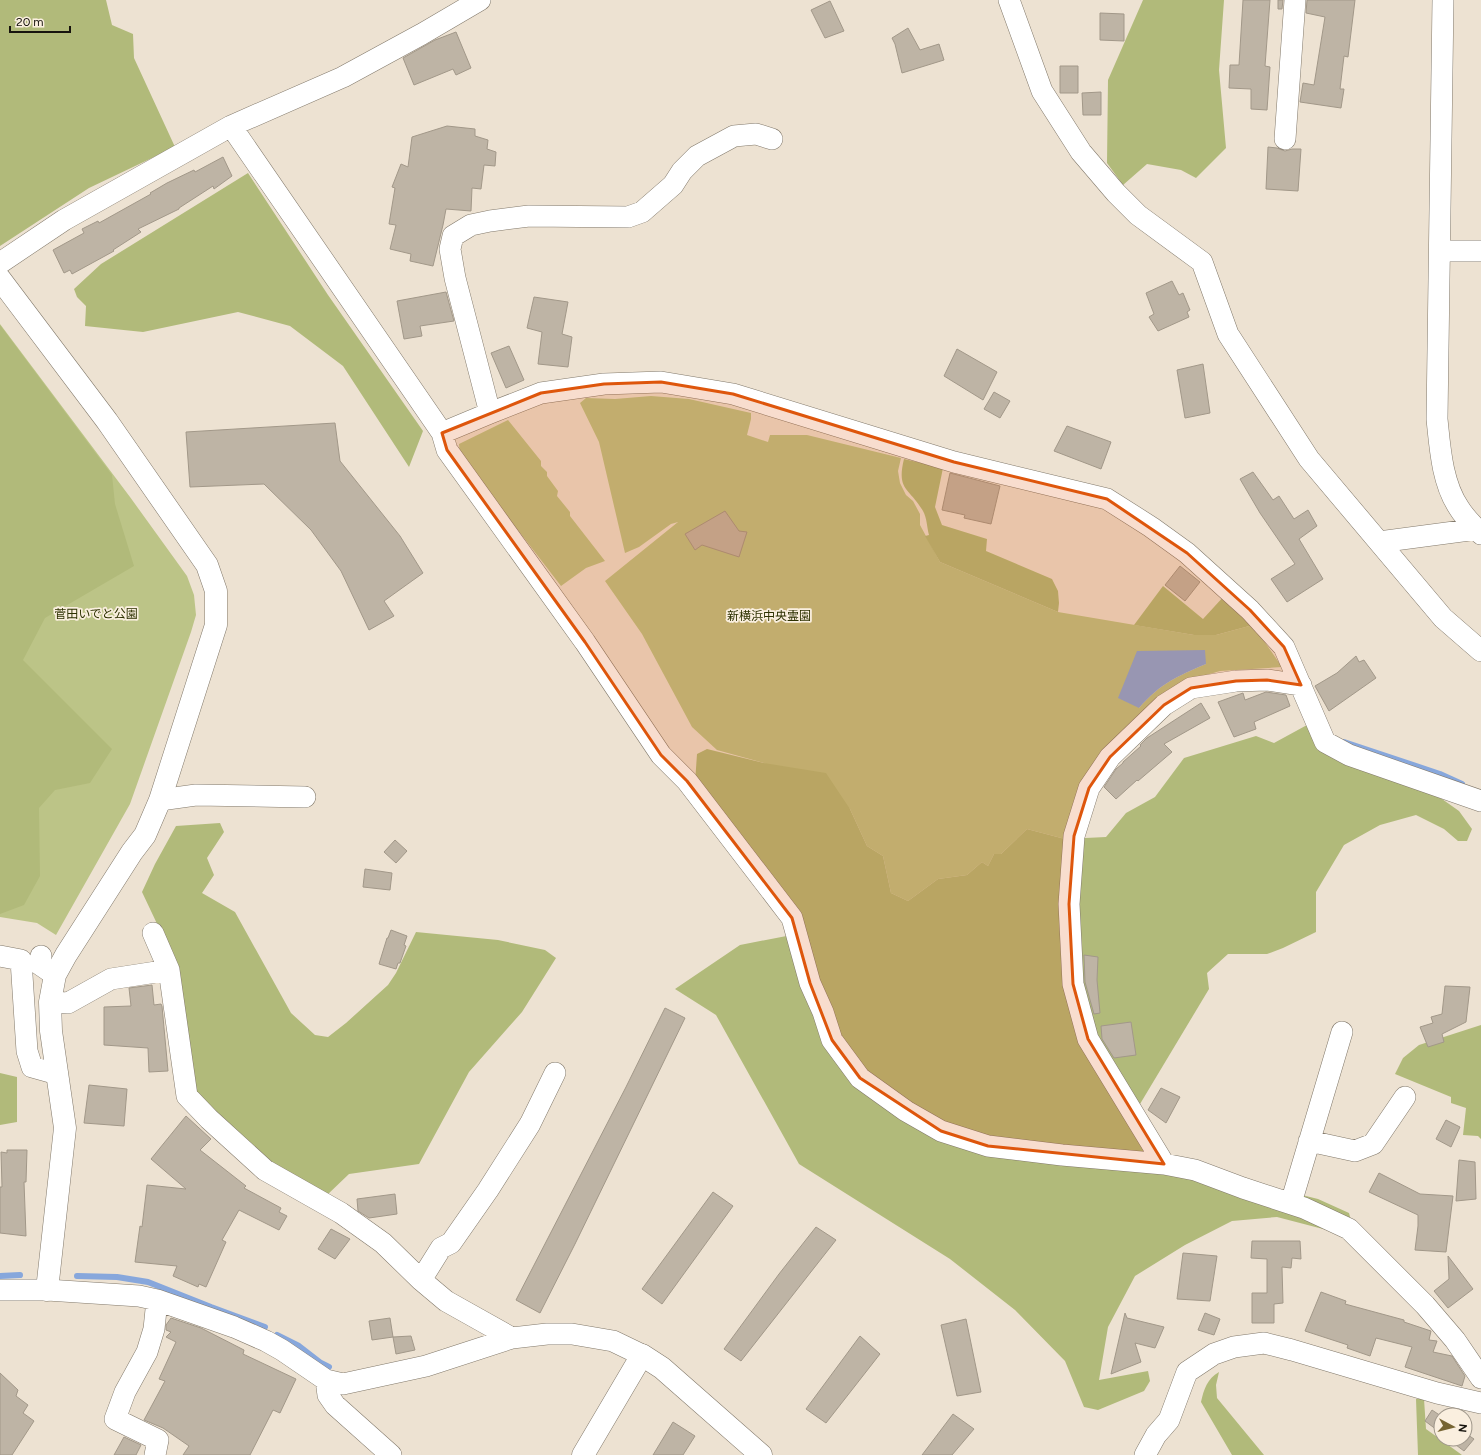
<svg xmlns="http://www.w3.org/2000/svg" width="1481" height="1455" font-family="Figtree,'Noto Sans JP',sans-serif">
<rect width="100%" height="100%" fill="#ede2d2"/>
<path fill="#bcc487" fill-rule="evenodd" d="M 0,324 L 130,497 L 187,576 L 194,595 L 196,615 L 191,632 L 130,804 L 56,935 L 37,923 L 0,917 Z
M 651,396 L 689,399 L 751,413 L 751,419 L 747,435 L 768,442 L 770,435 L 807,435 L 901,458 L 898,471 L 900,483 L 906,495 L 913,501 L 920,514 L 920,525 L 940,562 L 1058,612 L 1194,635 L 1216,635 L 1253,625 L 1282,667 L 1220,671 L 1196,678 L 1149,705 L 1130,723 L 1114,743 L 1065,839 L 1027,829 L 1001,854 L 994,854 L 988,866 L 982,862 L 967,875 L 938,879 L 908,901 L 891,893 L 883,856 L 867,846 L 850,809 L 764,763 L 717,750 L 692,727 L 642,634 L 605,581 L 678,522 L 671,524 L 639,547 L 625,553 L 599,442 L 580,403 L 586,398 L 615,399 ZM 1137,651 L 1206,664 C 1176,677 1161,683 1139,708 Z
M 508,420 L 541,461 L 541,466 L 547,472 L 547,476 L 558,491 L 557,496 L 570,512 L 570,516 L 605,561 L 586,568 L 561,586 L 460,455 L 459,444 Z"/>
<path fill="#b1ba7a" d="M 0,0 L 106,0 L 112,25 L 133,34 L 134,58 L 175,147 L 89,188 L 0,246 Z
M 1143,0 L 1224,0 L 1219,70 L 1226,148 L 1196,178 L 1181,170 L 1147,164 L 1123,185 L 1107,163 L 1108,80 Z
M 248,173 L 328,295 L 423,431 L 409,467 L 343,366 L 290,326 L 238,312 L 143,332 L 85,326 L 86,306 L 77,297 L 74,289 L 101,264 Z
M 0,325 L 112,475 L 115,504 L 134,566 L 45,618 L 23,660 L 112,749 L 90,783 L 55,790 L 39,808 L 40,876 L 24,905 L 0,914 Z
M 904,459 L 943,468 L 935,507 L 942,525 L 987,539 L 986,551 L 1052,579 L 1058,591 L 1059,603 L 1058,612 L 940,562 L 925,536 L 929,535 C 927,528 927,518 923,511 C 910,488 896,491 904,459 Z
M 1163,586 L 1203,619 L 1225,595 L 1253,625 L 1216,635 L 1194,635 L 1134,625 Z
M 1307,725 L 1373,764 L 1442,799 L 1459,811 L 1472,829 L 1467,841 L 1458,841 L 1444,829 L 1416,815 L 1380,825 L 1344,845 L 1316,892 L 1316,932 L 1283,948 L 1267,954 L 1228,954 L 1207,973 L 1209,989 L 1137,1109 L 1166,1161 L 1318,1199 L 1349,1213 L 1352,1224 L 1346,1235 L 1277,1217 L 1232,1221 L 1185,1245 L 1135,1276 L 1108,1327 L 1099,1380 L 1148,1371 L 1150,1381 L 1144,1391 L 1098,1410 L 1084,1407 L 1065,1361 L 1015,1310 L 950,1259 L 799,1164 L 716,1015 L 675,989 L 740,945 L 802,933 L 695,783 L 697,754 L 707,749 L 764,763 L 826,773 L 850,809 L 867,846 L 883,856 L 891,893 L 908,901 L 938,879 L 967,875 L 982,862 L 988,866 L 994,854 L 1001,854 L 1027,829 L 1065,839 L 1106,837 L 1126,813 L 1155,797 L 1184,758 L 1256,736 L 1274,743 Z
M 220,823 L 224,832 L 207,858 L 214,875 L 202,893 L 235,912 L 291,1013 L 315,1035 L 328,1037 L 346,1023 L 388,985 L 396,973 L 416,932 L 498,940 L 545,950 L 556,958 L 522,1012 L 469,1072 L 419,1164 L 349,1174 L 326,1196 L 267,1167 L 189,1089 L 177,966 L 142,892 L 155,864 L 176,826 Z
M 1481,1025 L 1481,1139 L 1478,1136 L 1463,1135 L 1466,1108 L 1451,1103 L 1451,1097 L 1395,1074 L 1403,1058 L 1419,1045 Z
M 0,1073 L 17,1077 L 17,1122 L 0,1125 Z
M 1219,1372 L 1216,1385 L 1217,1398 L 1264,1455 L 1232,1455 L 1201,1402 C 1204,1389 1207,1379 1219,1372 Z
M 1416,1399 L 1424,1399 L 1426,1429 L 1462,1455 L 1418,1455 Z"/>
<path fill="#87a7dc" d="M 1205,650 L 1206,664 C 1176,677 1161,683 1139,708 L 1118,698 L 1137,651 Z"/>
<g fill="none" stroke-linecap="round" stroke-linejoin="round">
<path stroke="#87a7dc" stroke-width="6" d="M 1344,742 L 1440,774 L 1462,784
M 0,1276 L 20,1275
M 77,1276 L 117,1277 L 148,1282 L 211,1307 L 265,1327
M 277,1335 L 299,1346 L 321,1363 L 329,1367"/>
</g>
<path fill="#beb4a5" stroke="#a29889" d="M 1243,0 L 1270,0 L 1265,66 L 1270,67 L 1267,110 L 1251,109 L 1251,89 L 1229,88 L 1230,65 L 1239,65 Z
M 1278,0 L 1283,0 L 1282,9 L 1278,9 Z
M 1307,0 L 1355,0 L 1348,57 L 1344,56 L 1340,89 L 1344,89 L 1341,108 L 1300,102 L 1303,83 L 1314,85 L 1325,17 L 1306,13 Z
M 830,1 L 844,31 L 825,38 L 811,10 Z
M 1100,13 L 1124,14 L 1124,41 L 1100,40 Z
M 908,28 L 920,50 L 939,44 L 944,60 L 902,73 L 895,44 L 892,38 Z
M 456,32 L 471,68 L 456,75 L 453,69 L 414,85 L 403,58 L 435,40 Z
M 1060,66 L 1078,66 L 1078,93 L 1060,93 Z
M 1101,92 L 1101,115 L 1083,115 L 1082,93 Z
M 447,126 L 475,129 L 475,136 L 488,140 L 487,149 L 496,152 L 495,166 L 484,165 L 481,189 L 472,188 L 471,211 L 446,209 L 443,225 L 433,266 L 410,261 L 411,254 L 390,249 L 396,225 L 389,224 L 395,188 L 392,187 L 401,164 L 408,167 L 412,137 Z
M 1268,147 L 1277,148 L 1285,151 L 1292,149 L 1301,149 L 1298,191 L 1266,189 Z
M 223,157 L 232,176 L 214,189 L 213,186 L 179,208 L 179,209 L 138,229 L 141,232 L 113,250 L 114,251 L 72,274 L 70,270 L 64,273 L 53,250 L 84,233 L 82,229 L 98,221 L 99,223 L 151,194 L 150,193 L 167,183 L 194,170 L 195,172 Z
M 1172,281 L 1179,295 L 1183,293 L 1190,310 L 1187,312 L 1189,317 L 1158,331 L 1149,317 L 1154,314 L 1146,293 Z
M 446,292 L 454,321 L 420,326 L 422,336 L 404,339 L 397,301 Z
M 534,297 L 568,302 L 562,334 L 572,337 L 568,367 L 538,364 L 542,332 L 527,328 Z
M 509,346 L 524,380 L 506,388 L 491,353 Z
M 957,349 L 997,372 L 983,400 L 944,376 Z
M 1203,364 L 1210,413 L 1185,418 L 1177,370 Z
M 994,392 L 1010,401 L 1000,418 L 984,409 Z
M 335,423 L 340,461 L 400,536 L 423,573 L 384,601 L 394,616 L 369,630 L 341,571 L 311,530 L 264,484 L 190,487 L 186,432 Z
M 1067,426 L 1111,442 L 1101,469 L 1054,451 Z
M 1253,472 L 1273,500 L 1279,496 L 1294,519 L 1308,510 L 1317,526 L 1299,539 L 1323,579 L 1287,602 L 1271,579 L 1295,564 L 1260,513 L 1240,479 Z
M 950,473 L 1000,486 L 991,524 L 964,518 L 965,515 L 942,510 Z
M 725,511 L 739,531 L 747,532 L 739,557 L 702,545 L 695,550 L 685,534 Z
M 1180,566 L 1200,582 L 1185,601 L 1165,585 Z
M 1356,656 L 1359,662 L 1364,660 L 1376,678 L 1329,711 L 1315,686 L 1337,673 Z
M 1266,692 L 1286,695 L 1290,706 L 1254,722 L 1256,729 L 1234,737 L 1218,702 L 1243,693 L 1245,700 Z
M 1201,703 L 1210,718 L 1164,744 L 1172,752 L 1138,781 L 1137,780 L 1116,799 L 1104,787 L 1116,769 L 1123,763 L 1123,762 L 1141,746 L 1140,745 L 1147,738 Z
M 395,840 L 407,851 L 396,863 L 384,852 Z
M 365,869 L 392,873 L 390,890 L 363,887 Z
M 391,930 L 407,936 L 404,945 L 406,946 L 400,963 L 398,963 L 396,969 L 379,964 L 387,938 L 388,938 Z
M 1084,955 L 1098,957 L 1097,980 L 1100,1013 L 1094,1014 L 1085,982 Z
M 152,985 L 154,1005 L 161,1004 L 162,1006 L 168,1071 L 149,1072 L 148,1048 L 104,1045 L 104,1007 L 131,1006 L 129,988 Z
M 1445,986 L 1470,987 L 1466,1022 L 1442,1034 L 1444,1042 L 1428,1047 L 1420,1027 L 1433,1023 L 1431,1017 L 1442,1014 Z
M 665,1008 L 685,1018 L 575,1244 L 540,1313 L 516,1300 L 626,1087 Z
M 1131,1022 L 1136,1055 L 1114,1058 L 1102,1039 L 1101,1026 Z
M 89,1085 L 127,1089 L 124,1126 L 84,1123 Z
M 1161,1088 L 1180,1097 L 1166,1123 L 1148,1110 Z
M 186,1116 L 211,1139 L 200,1150 L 246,1186 L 244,1188 L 281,1208 L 279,1212 L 287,1216 L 279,1230 L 239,1210 L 222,1240 L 226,1242 L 206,1287 L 199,1284 L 198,1287 L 173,1276 L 177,1266 L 135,1262 L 140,1226 L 142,1227 L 147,1185 L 186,1189 L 151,1159 Z
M 1446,1120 L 1460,1127 L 1451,1147 L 1436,1139 Z
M 7,1150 L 27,1150 L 26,1182 L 24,1182 L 26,1236 L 0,1233 L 0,1187 L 2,1187 L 1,1152 L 7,1153 Z
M 1459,1160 L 1475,1162 L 1476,1199 L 1456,1201 Z
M 1379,1173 L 1420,1194 L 1453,1196 L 1446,1252 L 1415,1250 L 1418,1226 L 1418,1215 L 1369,1192 Z
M 713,1192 L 733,1206 L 662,1304 L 642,1289 Z
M 395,1194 L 397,1214 L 369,1218 L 358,1211 L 357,1199 Z
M 816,1227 L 836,1240 L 741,1361 L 724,1349 L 779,1274 Z
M 331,1229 L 350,1239 L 335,1259 L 318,1249 Z
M 1252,1241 L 1300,1241 L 1301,1259 L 1292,1258 L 1291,1268 L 1282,1267 L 1283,1303 L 1274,1304 L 1274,1323 L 1252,1323 L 1252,1293 L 1267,1293 L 1267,1259 L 1251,1258 Z
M 1183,1253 L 1217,1256 L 1210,1301 L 1177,1299 Z
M 1448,1256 L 1473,1289 L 1448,1308 L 1434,1291 L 1449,1279 Z
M 1321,1292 L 1346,1301 L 1345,1304 L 1404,1320 L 1404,1322 L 1431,1331 L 1429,1340 L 1437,1341 L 1433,1352 L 1452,1356 L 1465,1376 L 1462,1386 L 1405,1367 L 1412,1347 L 1376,1338 L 1370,1356 L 1347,1348 L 1348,1345 L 1305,1331 Z
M 1125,1313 L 1127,1318 L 1164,1327 L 1155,1348 L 1135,1343 L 1141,1362 L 1111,1374 Z
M 1205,1313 L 1220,1319 L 1214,1335 L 1198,1330 Z
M 171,1318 L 201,1328 L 244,1350 L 243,1354 L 296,1379 L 280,1413 L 273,1410 L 250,1455 L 183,1455 L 189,1446 L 163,1428 L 144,1420 L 165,1381 L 159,1379 L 176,1342 L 166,1337 L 171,1332 L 166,1330 L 166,1325 Z
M 390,1318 L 393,1337 L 411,1336 L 415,1350 L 396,1354 L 393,1337 L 372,1340 L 369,1321 Z
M 966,1319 L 981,1392 L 957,1396 L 941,1325 Z
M 860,1336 L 880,1354 L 826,1423 L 806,1409 Z
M 0,1373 L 18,1390 L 16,1396 L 28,1405 L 23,1413 L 34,1421 L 12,1455 L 0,1455 Z
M 1432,1410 L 1441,1416 L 1441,1433 L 1425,1421 Z
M 953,1414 L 974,1429 L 952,1455 L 922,1455 Z
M 673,1422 L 695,1436 L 683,1455 L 653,1455 Z
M 1465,1433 L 1474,1439 L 1464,1451 L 1448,1439 L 1465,1439 Z
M 124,1437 L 141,1445 L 136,1455 L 114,1455 Z"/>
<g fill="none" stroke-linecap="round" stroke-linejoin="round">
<defs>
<path id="minor" d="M 1009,0 L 1042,91 L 1081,152 L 1116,193 L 1138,215 L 1202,262 L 1228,334 L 1309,459 L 1443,618 L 1481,651
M 1443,0 L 1437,419 C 1440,448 1442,483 1459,508 C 1465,518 1474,526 1481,534
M 231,126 L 438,427 L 442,433 L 447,450 L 585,642 L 661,755 L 687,781 L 792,918 L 810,983 L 823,1012 L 832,1040 L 860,1078 L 906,1111 L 941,1131 L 988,1146 L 1062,1155 L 1164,1164 L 1195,1170 L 1243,1188 L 1304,1208 L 1349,1229 L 1425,1305 L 1455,1340 L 1481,1378
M 1285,139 L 1295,0
M 1440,251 L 1481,251
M 0,263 L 64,220 L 231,126 L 343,77 L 422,34 L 480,0
M 490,413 L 455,278 L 450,249 L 453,236 L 471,225 L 490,221 L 529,216 L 628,217 L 642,212 L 673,185 L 682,171 L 697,156 L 734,136 L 756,134 L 772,139
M 442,433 L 490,413 L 541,393 L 604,384 L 661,382 L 733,394 L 954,462 L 1107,499 L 1151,527 L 1187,553 L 1250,610 L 1284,647 L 1325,742 L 1349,755 L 1481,801
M 1379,542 L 1477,529
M 160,800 L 196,795 L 305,797
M 153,933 L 169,970
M 0,956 L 21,960 L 27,1051 L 32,1067 L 57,1074
M 41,956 L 39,964 L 55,975
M 50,1002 L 68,1003 L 111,979 L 169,970 L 187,1096 L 209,1119 L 265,1170 L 341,1213 L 383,1243 L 421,1280 L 446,1301 L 512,1338
M 1309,1141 L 1355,1151 L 1373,1144 L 1405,1097
M 1164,1164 L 1088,1039 L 1073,984 L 1069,904 L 1074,836 L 1089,788 L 1110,757 L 1164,705 L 1191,688 L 1236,681 L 1267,680 L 1301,685
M 1291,1203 L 1342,1032
M 421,1280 L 441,1248 L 451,1243 L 488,1190 L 530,1124 L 555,1073
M 0,1290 L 47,1290 L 139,1296 L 157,1300 L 234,1327 L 266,1341 L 282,1350 L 326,1380 L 343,1384 L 426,1366 L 512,1338 L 547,1334 L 572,1334 L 613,1341 L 642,1355
M 326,1380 L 328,1395 L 335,1405 L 391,1455
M 155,1455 L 158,1440 L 115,1419 L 125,1392 L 147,1352 L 154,1329 L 157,1300
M 1145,1455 L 1156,1435 L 1169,1420 L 1187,1372 L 1214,1354 L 1234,1347 L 1264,1343 L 1292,1350 L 1437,1393 L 1481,1403"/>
<path id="tertiary" d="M 0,279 L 107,421 L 207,565 L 216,591 L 216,625 L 160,800 L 145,835 L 132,852 L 66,955 L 55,975 L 50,1002 L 51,1031 L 65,1128 L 47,1290
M 583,1455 L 642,1355 L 662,1368 L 761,1455"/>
</defs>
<use href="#minor" stroke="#82796b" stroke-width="22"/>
<use href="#tertiary" stroke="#82796b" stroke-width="23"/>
<use href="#minor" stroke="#fff" stroke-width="21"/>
<use href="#tertiary" stroke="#fff" stroke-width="22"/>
</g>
<path fill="#de560c" fill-opacity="0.2" stroke="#de560c" stroke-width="3" stroke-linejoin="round" d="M 661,382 L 733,394 L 954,462 L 1107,499 L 1187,553 L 1250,610 L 1284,647 L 1301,685 L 1267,680 L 1236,681 L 1191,688 L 1164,705 L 1110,757 L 1089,788 L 1074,836 L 1069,904 L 1073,984 L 1088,1039 L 1164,1164 L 988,1146 L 941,1131 L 860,1078 L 832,1040 L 810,983 L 792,918 L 687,781 L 661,755 L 585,642 L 447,450 L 442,433 L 541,393 L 604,384 Z"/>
<g text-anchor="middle" stroke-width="3.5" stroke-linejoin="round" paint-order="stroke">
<g font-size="12" fill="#2d3100" stroke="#faefdf">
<text x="96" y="618">菅田いでと公園</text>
<text x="769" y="620">新横浜中央霊園</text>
</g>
</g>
<g transform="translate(1453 1427) rotate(97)"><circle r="19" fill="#faefdf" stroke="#9f978b"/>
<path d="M0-3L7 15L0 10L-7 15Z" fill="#766432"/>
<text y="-6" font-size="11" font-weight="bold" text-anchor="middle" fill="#17140e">N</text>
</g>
<path d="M10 26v6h60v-6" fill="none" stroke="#17140e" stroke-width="2"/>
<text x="16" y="26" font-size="12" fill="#17140e" stroke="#faefdf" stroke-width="3" paint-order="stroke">20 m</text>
</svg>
